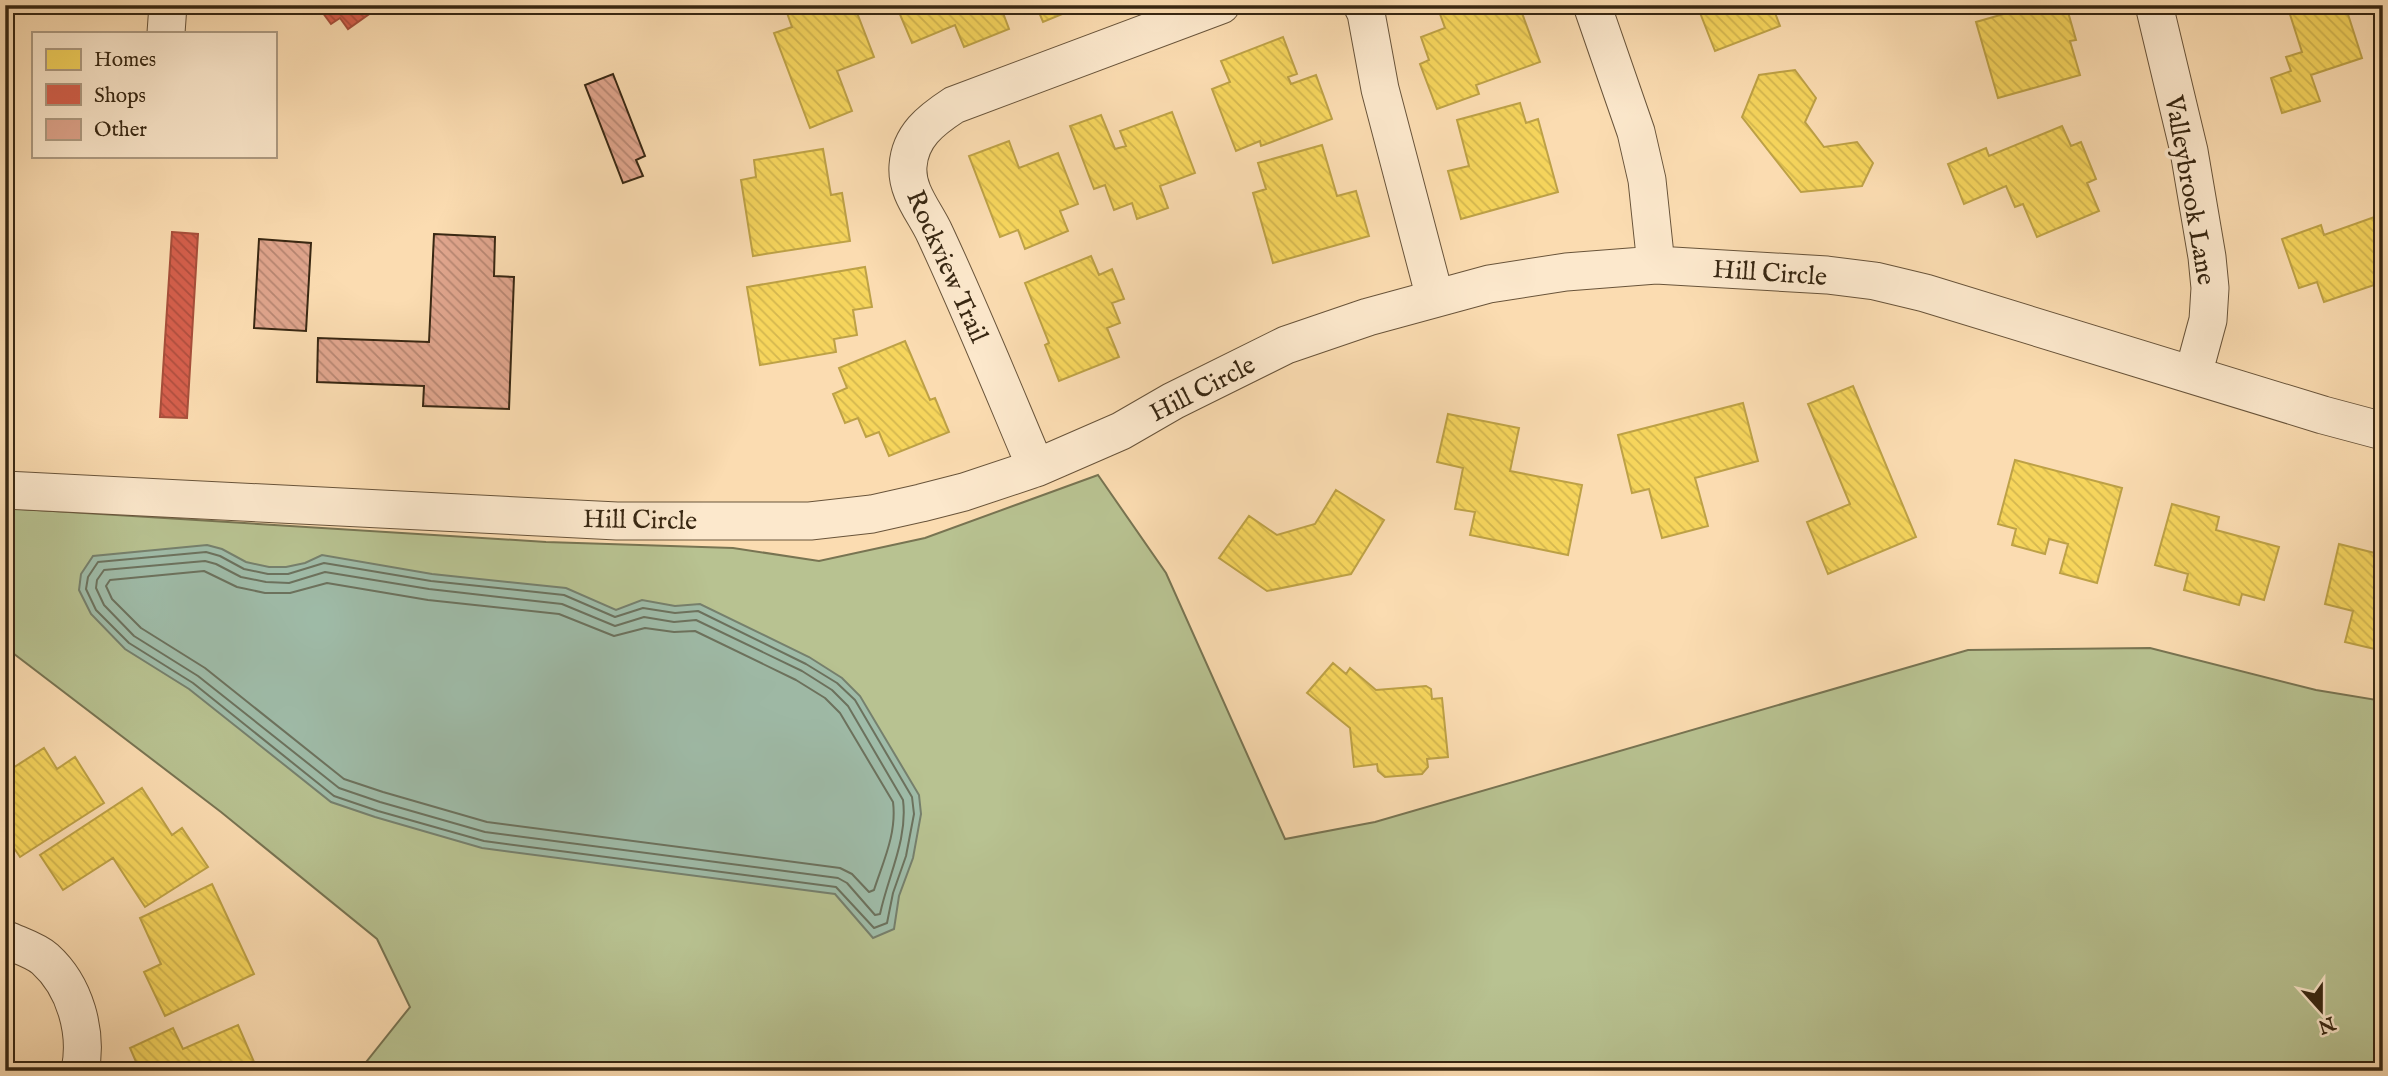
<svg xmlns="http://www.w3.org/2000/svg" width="2388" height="1076" font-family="'IM FELL English',serif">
<defs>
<pattern id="homes-back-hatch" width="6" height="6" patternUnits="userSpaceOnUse" patternTransform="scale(1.75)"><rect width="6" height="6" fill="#f6d55c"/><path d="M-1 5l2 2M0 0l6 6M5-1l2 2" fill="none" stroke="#d4b74f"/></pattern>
<pattern id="shops-back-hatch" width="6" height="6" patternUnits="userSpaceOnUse" patternTransform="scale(1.75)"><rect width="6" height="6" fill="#d6604d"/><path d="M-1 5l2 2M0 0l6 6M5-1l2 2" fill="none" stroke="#af4f3f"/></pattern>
<pattern id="building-back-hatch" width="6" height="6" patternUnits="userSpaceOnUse" patternTransform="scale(1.75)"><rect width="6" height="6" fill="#e0a58d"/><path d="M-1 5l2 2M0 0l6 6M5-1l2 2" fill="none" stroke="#b78672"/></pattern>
</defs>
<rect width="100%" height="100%" fill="#fbdcb1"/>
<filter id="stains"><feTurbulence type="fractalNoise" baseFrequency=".00286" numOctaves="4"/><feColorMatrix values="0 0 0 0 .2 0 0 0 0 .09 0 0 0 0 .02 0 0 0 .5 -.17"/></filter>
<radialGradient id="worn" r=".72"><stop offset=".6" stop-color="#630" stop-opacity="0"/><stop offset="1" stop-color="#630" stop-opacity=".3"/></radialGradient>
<path fill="#b8c291" stroke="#787452" stroke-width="2" d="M 1098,475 L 1166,573 L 1285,839 L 1375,822 L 1968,650 L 2150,648 L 2316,690 L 2383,701 L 2383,1071 L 359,1071 L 410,1007 L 377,939 L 221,812 L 5,647 L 5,508 L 546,542 L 733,548 L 819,561 L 925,538 Z"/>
<path fill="#9fbca9" stroke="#76806d" stroke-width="2" d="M 207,545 L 222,549 L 246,562 L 269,567 L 286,567 L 305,563 L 322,555 L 432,574 L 566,588 L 616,610 L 642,600 L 675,606 L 700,604 L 809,657 L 842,678 L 860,696 L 919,795 L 921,814 L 913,858 L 899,896 L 894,929 L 873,938 L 835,894 L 482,848 L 375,817 L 331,802 L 189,689 L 125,649 L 91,614 L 79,590 L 81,574 L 93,556 Z"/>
<path fill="url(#homes-back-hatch)" stroke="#bda146" stroke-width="2" d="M 797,5 L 834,5 L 836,12 L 854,5 L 874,57 L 837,71 L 852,111 L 810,128 L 774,33 L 792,27 L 786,10 Z
M 896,5 L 1000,5 L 1009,29 L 964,47 L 955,25 L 912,43 Z
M 1036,5 L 1084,5 L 1043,22 Z
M 1462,5 L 1519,5 L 1540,62 L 1476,85 L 1479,94 L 1437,109 L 1420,64 L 1429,60 L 1421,37 L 1445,28 L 1440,14 Z
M 1697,5 L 1772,5 L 1780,26 L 1715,51 Z
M 2035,5 L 2066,5 L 2076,40 L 2070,41 L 2080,75 L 1998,98 L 1976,22 Z
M 2287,5 L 2345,5 L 2362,58 L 2311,75 L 2320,101 L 2282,113 L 2271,78 L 2291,71 L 2286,57 L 2302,52 Z
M 1283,37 L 1297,74 L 1288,77 L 1291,84 L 1316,75 L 1332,119 L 1261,146 L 1260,141 L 1236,151 L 1212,89 L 1230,82 L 1221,61 Z
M 1795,70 L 1816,98 L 1805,122 L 1824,147 L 1857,142 L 1873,163 L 1862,186 L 1801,192 L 1742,117 L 1759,75 Z
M 1520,103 L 1526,123 L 1538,119 L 1558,192 L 1461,219 L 1448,171 L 1469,166 L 1457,120 Z
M 1172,112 L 1195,173 L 1160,186 L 1168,208 L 1137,219 L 1132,203 L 1114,210 L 1105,185 L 1094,189 L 1070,126 L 1101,115 L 1115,149 L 1126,146 L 1120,131 Z
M 2062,126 L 2071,146 L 2081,142 L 2096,179 L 2087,183 L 2099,211 L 2037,237 L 2023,204 L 2015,207 L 2006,186 L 1964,204 L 1948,164 L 1986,148 L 1989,156 Z
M 1009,141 L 1019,168 L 1058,153 L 1078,204 L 1060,211 L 1068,231 L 1025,249 L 1018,230 L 1000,237 L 969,156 Z
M 1322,145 L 1337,196 L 1356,191 L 1369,236 L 1273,263 L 1253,193 L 1266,189 L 1258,163 Z
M 823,149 L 831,195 L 842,193 L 850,241 L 753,256 L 741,180 L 756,177 L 754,160 Z
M 2380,215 L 2383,223 L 2383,282 L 2324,302 L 2317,282 L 2299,288 L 2282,239 L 2321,225 L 2324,235 Z
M 1091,256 L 1099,275 L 1112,269 L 1124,299 L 1112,303 L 1120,323 L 1107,328 L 1119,357 L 1059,381 L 1045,345 L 1049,343 L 1025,283 Z
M 865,267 L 872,307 L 853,310 L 857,335 L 834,339 L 836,352 L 760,365 L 747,287 Z
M 905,341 L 930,400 L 935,398 L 949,432 L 889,456 L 879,432 L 866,437 L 858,418 L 845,423 L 833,394 L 847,388 L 839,368 Z
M 1853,386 L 1916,537 L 1828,574 L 1807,522 L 1850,504 L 1808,404 Z
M 1743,403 L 1758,461 L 1695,478 L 1708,526 L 1662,538 L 1649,489 L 1632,493 L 1618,435 Z
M 1448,414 L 1519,428 L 1510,471 L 1582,485 L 1568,555 L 1470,535 L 1475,512 L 1455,509 L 1463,468 L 1437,462 Z
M 2015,460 L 2122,488 L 2097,583 L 2060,573 L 2068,544 L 2049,539 L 2045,554 L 2012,545 L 2016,529 L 1998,524 Z
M 1336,490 L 1384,520 L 1351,574 L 1267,591 L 1219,558 L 1249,516 L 1277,535 L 1315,524 Z
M 2172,504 L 2219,517 L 2216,530 L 2279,547 L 2264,600 L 2242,594 L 2239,605 L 2184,590 L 2188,574 L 2155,565 Z
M 2339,544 L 2383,555 L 2383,651 L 2345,642 L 2353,611 L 2325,604 Z
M 1333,663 L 1346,674 L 1350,668 L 1376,690 L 1426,686 L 1431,689 L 1432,699 L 1442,698 L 1448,757 L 1427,759 L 1428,767 L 1422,774 L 1385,777 L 1378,771 L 1377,764 L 1354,767 L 1350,728 L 1307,693 Z
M 44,748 L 57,769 L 75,757 L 104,803 L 20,857 L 5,835 L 5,773 Z
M 142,788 L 172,835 L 182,828 L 208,867 L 145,907 L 113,858 L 63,890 L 40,855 Z
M 212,884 L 254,974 L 165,1016 L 144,972 L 161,964 L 140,918 Z
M 238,1025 L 258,1071 L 140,1071 L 130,1048 L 173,1028 L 183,1049 Z"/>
<path fill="url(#shops-back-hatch)" stroke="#a74f3b" stroke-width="2" d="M 317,5 L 382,5 L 348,29 L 340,18 L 331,24 Z
M 172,232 L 198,234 L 187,418 L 160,417 Z"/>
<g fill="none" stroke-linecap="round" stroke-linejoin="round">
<path stroke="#6c725e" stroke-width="2" d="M 206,552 L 220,556 L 244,569 L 268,574 L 288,574 L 324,563 L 431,581 L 564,595 L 615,617 L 643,608 L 675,613 L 698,611 L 806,664 L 837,683 L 855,700 L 912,797 L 914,814 L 906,856 L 893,893 L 887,923 L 874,928 L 836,887 L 484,841 L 378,811 L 334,796 L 193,683 L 129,643 L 96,610 L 86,589 L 88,577 L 98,562 Z
M 205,561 L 216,564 L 241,577 L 266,582 L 289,583 L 325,572 L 429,589 L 562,604 L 615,626 L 644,617 L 674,622 L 696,620 L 802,671 L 832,690 L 848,706 L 903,800 C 908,839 888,876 880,914 L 875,915 L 847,883 L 838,878 L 485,832 L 380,802 L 339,788 L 198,676 L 134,636 L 104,605 L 96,588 L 97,580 L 104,570 Z
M 204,571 L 237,587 L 265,593 L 290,593 L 327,583 L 428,600 L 559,614 L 614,636 L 645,628 L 674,632 L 695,631 L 796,680 L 825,698 L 840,713 L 893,802 C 897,833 883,862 874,890 L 869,892 L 852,874 L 840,868 L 487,822 L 383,792 L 344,779 L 205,668 L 141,628 L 112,599 L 106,586 L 110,580 Z"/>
</g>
<path fill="url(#building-back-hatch)" stroke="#382712" stroke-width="2" d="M 613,74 L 645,156 L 636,160 L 643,176 L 623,183 L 585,85 Z
M 434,234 L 495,237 L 494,276 L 514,277 L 509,409 L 423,406 L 424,386 L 317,382 L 318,338 L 429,342 Z
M 259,239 L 311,243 L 306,331 L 254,328 Z"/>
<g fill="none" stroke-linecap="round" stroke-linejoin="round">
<defs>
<path id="minor" d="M 1362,5 L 1366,13 L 1380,89 L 1435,298
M 1592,5 L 1636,132 L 1647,180 L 1656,265
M 2154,5 L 2189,151 L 2207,257 L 2210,288 L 2208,320 L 2193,375
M 166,33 L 168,5
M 1036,468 C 1003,390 971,311 935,234 C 925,212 906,192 908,166 C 910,136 931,120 954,105 L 1221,5
M 5,490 L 617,521 L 810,521 L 872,514 L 921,503 L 964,492 L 1036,468 L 1121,431 L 1173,401 L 1286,345 L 1368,317 L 1489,284 L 1566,272 L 1656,265 L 1827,275 L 1875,281 L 1925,293 L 2323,415 L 2383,431
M 5,939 C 17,945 35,950 45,959 C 75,986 88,1032 80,1071"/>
</defs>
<use href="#minor" stroke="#69543a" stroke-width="39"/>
<use href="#minor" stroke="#fce8cc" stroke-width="37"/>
</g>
<g text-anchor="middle" stroke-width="7" stroke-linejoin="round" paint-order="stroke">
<g font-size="26" fill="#382712" stroke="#fce8cc">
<text transform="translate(2191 190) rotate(80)" y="9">Valleybrook Lane</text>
<text transform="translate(948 266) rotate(66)" y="9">Rockview Trail</text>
<text transform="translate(1770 272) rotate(4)" y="9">Hill Circle</text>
<text transform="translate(1202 388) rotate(-27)" y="9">Hill Circle</text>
<text transform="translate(640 519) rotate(1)" y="9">Hill Circle</text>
</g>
</g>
<rect width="2388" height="1076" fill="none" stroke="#fbdcb1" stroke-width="28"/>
<rect x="7" y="7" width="2374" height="1062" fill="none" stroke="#382712" stroke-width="3.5"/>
<rect x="14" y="14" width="2360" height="1048" fill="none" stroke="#382712" stroke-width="2"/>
<rect x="32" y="32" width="245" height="126" fill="#fce8cc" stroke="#ae9b82" stroke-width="2"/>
<rect x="46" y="49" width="35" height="21" fill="#f6d55c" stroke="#ae9b82" stroke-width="2"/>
<text x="94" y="66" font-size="21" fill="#382712">Homes</text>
<rect x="46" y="84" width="35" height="21" fill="#d6604d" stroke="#ae9b82" stroke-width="2"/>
<text x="94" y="102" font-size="21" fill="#382712">Shops</text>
<rect x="46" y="119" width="35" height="21" fill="#e0a58d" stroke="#ae9b82" stroke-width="2"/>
<text x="94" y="136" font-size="21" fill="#382712">Other</text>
<g transform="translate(2321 1010) rotate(159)" stroke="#fce8cc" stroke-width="5" paint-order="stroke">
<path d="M0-5L12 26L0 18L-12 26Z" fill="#382712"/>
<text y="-10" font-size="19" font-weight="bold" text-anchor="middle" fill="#382712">N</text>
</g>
<rect width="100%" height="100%" filter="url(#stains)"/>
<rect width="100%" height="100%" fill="url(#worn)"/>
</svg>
